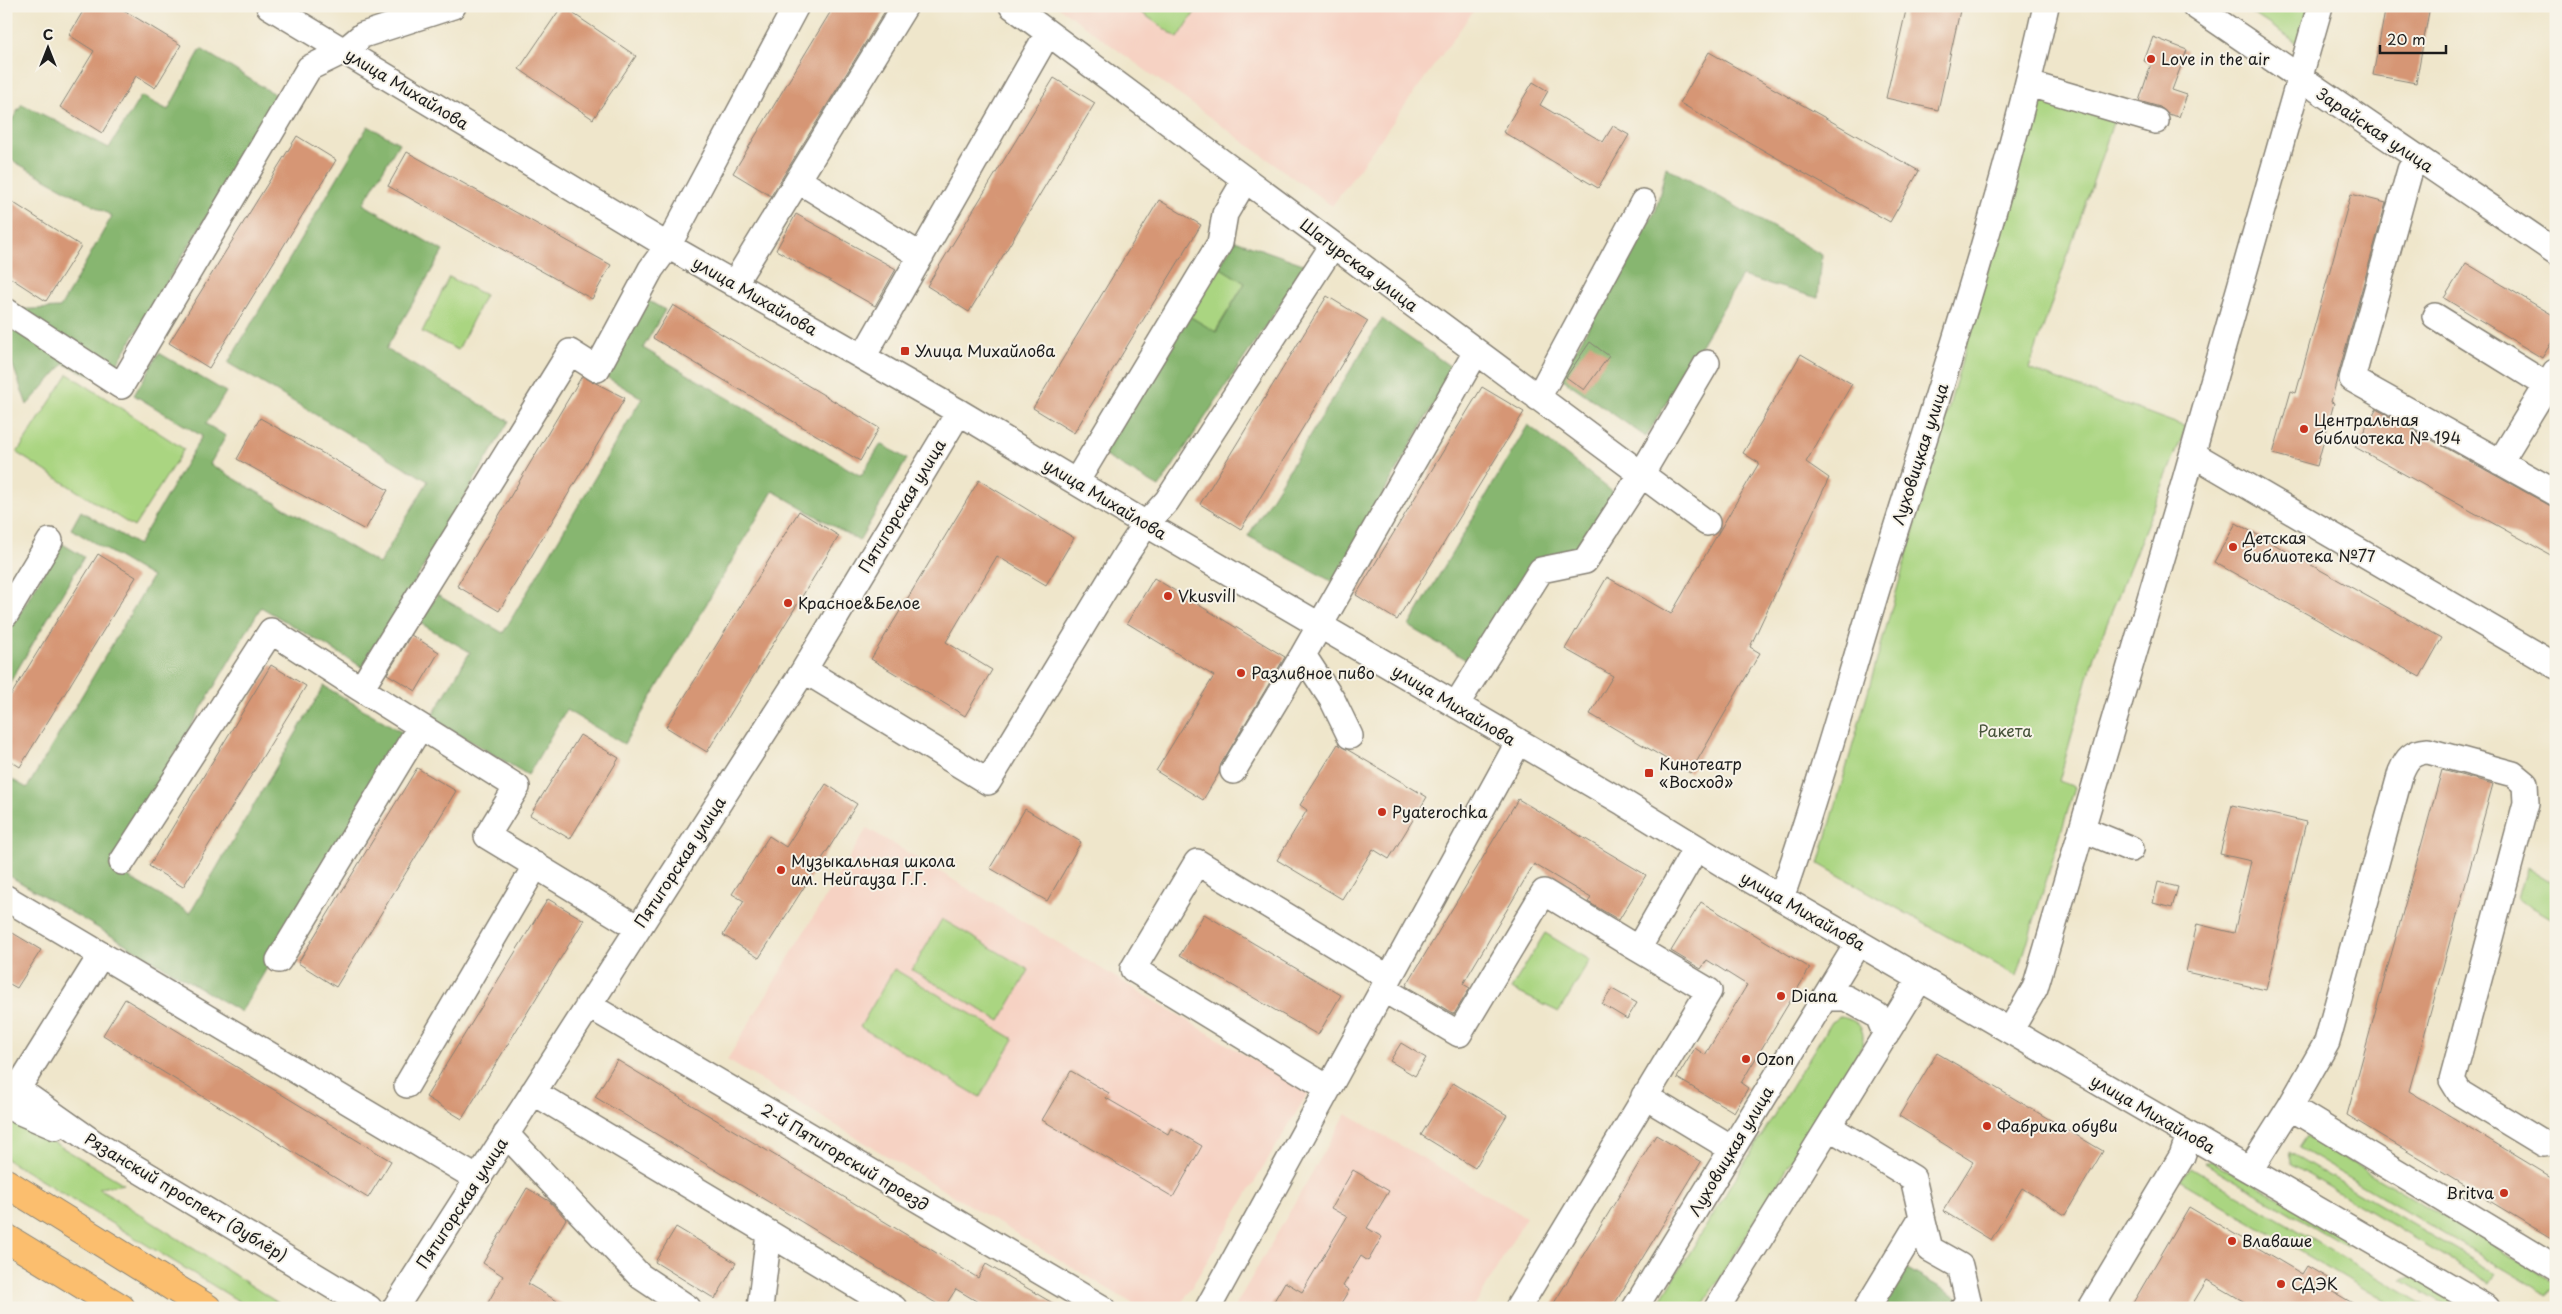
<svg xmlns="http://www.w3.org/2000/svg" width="2562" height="1314" font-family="'Playpen Sans',sans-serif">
<rect width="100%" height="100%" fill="#f7f3e8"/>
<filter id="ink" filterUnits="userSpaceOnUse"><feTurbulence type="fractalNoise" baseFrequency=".02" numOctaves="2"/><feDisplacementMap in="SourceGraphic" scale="10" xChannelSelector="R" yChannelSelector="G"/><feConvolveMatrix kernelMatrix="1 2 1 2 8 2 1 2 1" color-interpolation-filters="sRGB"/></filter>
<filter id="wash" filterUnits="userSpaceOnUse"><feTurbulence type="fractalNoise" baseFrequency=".0096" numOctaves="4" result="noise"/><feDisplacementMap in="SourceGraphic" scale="20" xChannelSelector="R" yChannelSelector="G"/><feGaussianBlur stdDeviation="1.12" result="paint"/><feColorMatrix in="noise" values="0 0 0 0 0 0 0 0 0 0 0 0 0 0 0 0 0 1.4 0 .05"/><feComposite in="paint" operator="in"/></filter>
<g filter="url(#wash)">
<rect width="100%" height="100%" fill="#efe6cb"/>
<path fill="#f6d2c3" d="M 1057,6 L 1477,6 L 1332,206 Z
M 867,828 L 1308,1093 L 1179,1308 L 1140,1308 L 727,1060 Z
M 1346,1114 L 1526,1217 L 1474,1308 L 1234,1308 Z"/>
<path fill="#aad581" stroke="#63784e" d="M 1132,6 L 1199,6 L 1178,38 Z
M 2241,6 L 2311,6 L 2299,44 Z
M 2037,96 L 2115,117 L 2029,369 L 2186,427 L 2094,656 L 2059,781 L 2075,787 L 2017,976 L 1819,864 Z
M 1219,267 L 1245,283 L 1215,332 L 1189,316 Z
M 449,277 L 485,295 L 458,350 L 422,332 Z
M 68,374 L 184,449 L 134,527 L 17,453 Z
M 2527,867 L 2556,885 L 2556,921 L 2518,899 Z
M 942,919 L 1029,970 L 1000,1021 L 912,970 Z
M 1545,933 L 1590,960 L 1559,1012 L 1511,989 Z
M 894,969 L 1014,1039 L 980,1097 L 860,1027 Z
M 1840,1017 C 1858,1020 1866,1028 1862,1046 L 1701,1308 L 1656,1308 L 1831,1022 Z
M 6,1119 L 31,1129 L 124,1184 L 99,1188 L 286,1308 L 250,1308 L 6,1159 Z
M 2307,1136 L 2555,1282 L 2548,1295 L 2299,1148 Z
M 2289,1152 L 2496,1273 L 2490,1283 L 2292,1165 Z
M 2211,1161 L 2343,1232 L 2346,1246 L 2205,1163 Z
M 2191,1167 L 2429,1308 L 2397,1308 L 2179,1180 Z
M 2416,1275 L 2471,1308 L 2451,1308 L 2402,1279 Z"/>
<path fill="#87b66f" stroke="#526946" d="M 201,49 L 279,97 L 106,382 L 64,364 L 27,405 L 6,346 L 6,310 L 60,308 L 112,216 L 6,157 L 6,129 L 22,104 L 109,148 L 141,96 L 168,110 Z
M 368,126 L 399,143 L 363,204 L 443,251 L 386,349 L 509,421 L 364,668 L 261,607 L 109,866 L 190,913 L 324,686 L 405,734 L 241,1012 L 6,874 L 6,776 L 27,788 L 152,577 L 71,529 L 81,511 L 138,545 L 202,436 L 134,395 L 159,353 L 226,392 L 206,424 L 226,436 L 210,464 L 379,564 L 428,481 L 228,363 Z
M 1666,167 L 1822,255 L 1818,298 L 1742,276 L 1646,437 L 1560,377 L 1656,210 Z
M 1235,240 L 1306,265 L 1159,487 L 1103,455 L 1189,316 L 1216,332 L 1245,283 L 1219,267 Z
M 647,300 L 665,310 L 643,348 L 861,476 L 881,444 L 907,459 L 859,541 L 773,491 L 624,744 L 566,710 L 528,775 L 431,718 L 470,652 L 420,623 L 437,595 L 503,633 L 642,398 L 603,375 Z
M 1382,319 L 1454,369 L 1333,582 L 1248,536 Z
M 1528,425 L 1614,493 L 1583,546 L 1540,560 L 1473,664 L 1409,626 Z
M 61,543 L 84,557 L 6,689 L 6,637 Z
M 1897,1263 L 1964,1301 L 1960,1308 L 1871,1308 Z"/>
<g id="blocks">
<path fill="#d69674" d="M 86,6 L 117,6 L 181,45 L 155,88 L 136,76 L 102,133 L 60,107 L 94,51 L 69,35 Z
M 562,6 L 636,56 L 593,119 L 519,69 Z
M 834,6 L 888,6 L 771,196 L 733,173 Z
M 1907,6 L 1961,6 L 1938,110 L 1886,98 Z
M 2386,6 L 2430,6 L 2416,83 L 2373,75 Z
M 2153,37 L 2187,50 L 2172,90 L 2187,95 L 2179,117 L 2168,114 L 2160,107 L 2139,101 L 2151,64 L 2144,61 Z
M 1709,52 L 1919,171 L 1890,222 L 1680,103 Z
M 1054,78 L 1095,103 L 969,312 L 927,286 Z
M 1533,82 L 1548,91 L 1540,105 L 1603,142 L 1613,126 L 1629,135 L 1598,188 L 1503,132 Z
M 297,136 L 336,160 L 209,368 L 169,343 Z
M 407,152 L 611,265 L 592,299 L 388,186 Z
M 2351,194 L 2386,203 L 2338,375 L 2331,402 L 2334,403 L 2317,466 L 2273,454 L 2291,391 L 2296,393 Z
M 6,198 L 81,246 L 46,301 L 6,275 Z
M 1159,200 L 1201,225 L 1074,433 L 1033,408 Z
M 796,214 L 896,269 L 875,306 L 776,250 Z
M 2466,263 L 2556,317 L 2556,335 L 2542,358 L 2444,298 Z
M 1327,296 L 1368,321 L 1241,529 L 1200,504 Z
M 673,305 L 879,428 L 860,461 L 653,338 Z
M 1590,342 L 1609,356 L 1584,390 L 1566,377 Z
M 1801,354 L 1852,384 L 1806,462 L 1829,478 L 1750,647 L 1760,653 L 1690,773 L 1590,714 L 1613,676 L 1565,649 L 1607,577 L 1671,614 L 1759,463 L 1743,453 Z
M 582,376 L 625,398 L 499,611 L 457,586 Z
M 1482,387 L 1524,412 L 1397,620 L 1356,595 Z
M 2376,409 L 2556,509 L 2556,558 L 2355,447 Z
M 260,418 L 388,490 L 365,530 L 237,459 Z
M 979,480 L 1074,538 L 1046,585 L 997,556 L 946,642 L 992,670 L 965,716 L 871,659 Z
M 799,511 L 839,536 L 707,752 L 666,727 Z
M 2236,523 L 2442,638 L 2420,677 L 2214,562 Z
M 98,554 L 136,577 L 20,767 L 6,758 L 6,703 Z
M 1154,578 L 1285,657 L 1221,764 L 1219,773 L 1203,800 L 1156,771 L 1214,676 L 1127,623 Z
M 411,635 L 439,652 L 416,691 L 387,674 Z
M 271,665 L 306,686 L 183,887 L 149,866 Z
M 580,735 L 619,758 L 570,839 L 530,815 Z
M 1338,744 L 1427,797 L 1389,859 L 1373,849 L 1342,899 L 1277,860 L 1307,810 L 1300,805 Z
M 417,768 L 456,791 L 336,987 L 298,963 Z
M 2442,770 L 2493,784 L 2409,1091 L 2556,1180 L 2556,1241 L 2347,1115 Z
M 826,784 L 857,804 L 759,958 L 723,935 L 744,901 L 732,894 L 769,836 L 786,847 Z
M 1518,799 L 1646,875 L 1619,920 L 1588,902 L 1591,898 L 1534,864 L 1463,984 L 1470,988 L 1454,1014 L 1406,986 Z
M 2232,805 L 2306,822 L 2266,990 L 2186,972 L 2197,924 L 2234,933 L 2251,861 L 2220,854 Z
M 1025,809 L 1081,842 L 1047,901 L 990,868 Z
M 2158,882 L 2178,887 L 2172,908 L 2153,903 Z
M 548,899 L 584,920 L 462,1119 L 426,1097 Z
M 1701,902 L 1810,968 L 1741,1083 L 1748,1088 L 1734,1112 L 1677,1078 L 1695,1048 L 1705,1055 L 1747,985 L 1707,960 L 1701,969 L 1671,951 Z
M 1204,914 L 1341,995 L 1318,1035 L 1180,955 Z
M 6,929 L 41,950 L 17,988 L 6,982 Z
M 1612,989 L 1637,1003 L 1627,1019 L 1602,1004 Z
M 125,999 L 391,1161 L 368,1198 L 103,1035 Z
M 1401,1043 L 1426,1058 L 1415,1076 L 1390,1061 Z
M 1937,1053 L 2103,1151 L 2065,1215 L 2022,1188 L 1991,1240 L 1943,1211 L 1973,1162 L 1899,1116 Z
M 617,1060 L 978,1278 L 986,1264 L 1061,1308 L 988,1308 L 956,1289 L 944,1308 L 595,1097 Z
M 1071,1071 L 1109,1093 L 1106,1098 L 1168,1134 L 1171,1128 L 1202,1146 L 1173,1197 L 1042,1120 Z
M 1453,1083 L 1507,1115 L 1475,1168 L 1421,1135 Z
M 1656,1135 L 1701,1162 L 1612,1308 L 1551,1308 Z
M 1353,1170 L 1389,1191 L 1367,1228 L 1382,1237 L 1368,1261 L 1361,1256 L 1343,1286 L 1349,1290 L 1338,1308 L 1270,1308 L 1285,1282 L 1302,1292 L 1347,1217 L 1331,1208 Z
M 527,1188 L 549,1201 L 566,1219 L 528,1284 L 569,1308 L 485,1308 L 503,1276 L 483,1263 Z
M 2189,1207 L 2302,1274 L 2307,1266 L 2329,1279 L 2325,1287 L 2361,1308 L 2255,1308 L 2207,1280 L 2190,1308 L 2130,1308 Z
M 676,1227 L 736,1263 L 715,1299 L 655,1262 Z"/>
</g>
</g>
<g filter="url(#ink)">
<use href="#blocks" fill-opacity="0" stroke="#868174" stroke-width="1"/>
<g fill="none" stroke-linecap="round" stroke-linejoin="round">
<defs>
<path id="minor" d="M 269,6 L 668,246 L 959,412 L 1146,524 L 1624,803 L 1728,867 L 2487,1308
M 1012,6 L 1707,523
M 2195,6 L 2556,252
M 2029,84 L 2156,121
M 2416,159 L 2410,170 L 2352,379 L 2556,493
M 798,180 L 921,256
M 734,284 L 905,6
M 6,311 L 121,386 L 309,68 L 344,51 L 363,35 L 453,6
M 2435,316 L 2556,391
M 863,357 L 1048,33
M 1538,398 L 1643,202
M 2193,454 L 2556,666
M 2500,462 L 2555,372
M 1076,482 L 1220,243 L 1225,214 L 1245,180
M 6,614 L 50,541
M 1303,655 L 1333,701 L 1350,736
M 804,670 L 988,782 L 1126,554 L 1146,524 L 1167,501 L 1333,245
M 1456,705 L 1541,570 L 1585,561 L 1641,475 L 1707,363
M 1233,771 L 1303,655 L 1476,352
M 2082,829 L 2131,849
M 122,862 L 271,631 L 361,689
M 6,898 L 478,1179
M 1781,898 C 1820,788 1850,675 1885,563 C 1943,379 2004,195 2046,6
M 638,928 L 487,836 L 517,787 L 361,689 L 570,352 L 597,369 L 651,269 L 668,246 L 796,6
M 279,960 L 420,727
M 1383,989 L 1459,1034 L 1544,892 L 1638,949
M 1825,998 L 1846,998 L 1878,1016 L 1886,1035
M 588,1005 L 1102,1308
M 2010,1031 L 2035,988 L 2185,480 L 2320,6
M 6,1081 L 94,1143 L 369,1308
M 407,1085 L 536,865
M 18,1088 L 101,955
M 1328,1088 L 1133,969 L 1197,862 L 1389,978
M 533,1092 L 894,1308
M 1644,1096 L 1732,1149
M 6,1106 L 55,1127
M 1829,1127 L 1913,1178 L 1922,1217 L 1867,1308
M 506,1134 L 640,1276 L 688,1308
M 2556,1141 L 2544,1144 L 2460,1093 L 2452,1080 L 2526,803 L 2525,784 L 2513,774 L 2428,751 C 2412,752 2407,758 2401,772 L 2327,1042 L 2290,1107 L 2556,1268
M 2250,1170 L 2290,1107
M 1922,1217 L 1930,1249 L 1960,1266 L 1968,1300 L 1963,1308
M 395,1308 L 804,670 L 959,412
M 760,1308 L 769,1233
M 1208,1308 L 1518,743
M 1518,1308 L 1709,991 L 1638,949 L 1696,848
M 1635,1308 L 1858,943
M 1717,1308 L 1920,979
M 2091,1308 L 2182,1156 L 2189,1135"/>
<path id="major" d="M 6,1183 L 207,1308
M 6,1238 L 121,1308"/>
</defs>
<use href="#minor" stroke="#868174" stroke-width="28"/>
<use href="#major" stroke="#868174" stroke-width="30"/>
<use href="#minor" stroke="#fff" stroke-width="25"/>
<use href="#major" stroke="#fbbe6e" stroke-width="28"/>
</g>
</g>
<g fill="#c8321e" stroke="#f7f3e8" stroke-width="2">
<circle cx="2151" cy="59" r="5"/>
<rect x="900" y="346" width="10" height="10" rx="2.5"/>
<circle cx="2304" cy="429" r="5"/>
<circle cx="2233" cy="547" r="5"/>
<circle cx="1168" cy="596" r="5"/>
<circle cx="788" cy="603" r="5"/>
<circle cx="1241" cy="673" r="5"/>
<rect x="1644" y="768" width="10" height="10" rx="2.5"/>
<circle cx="1382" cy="812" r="5"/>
<circle cx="781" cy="870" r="5"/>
<circle cx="1781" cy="996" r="5"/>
<circle cx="1746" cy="1059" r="5"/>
<circle cx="1987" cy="1126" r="5"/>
<circle cx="2504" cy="1193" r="5"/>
<circle cx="2232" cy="1241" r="5"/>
<circle cx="2281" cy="1284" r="5"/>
</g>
<g text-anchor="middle" stroke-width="4" stroke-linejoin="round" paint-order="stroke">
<g font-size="16" fill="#1c1c1c" stroke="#f7f3e8" text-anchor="start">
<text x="2161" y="65">Love in the air</text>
<text x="915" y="357">Улица Михайлова</text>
<text x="2314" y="426">Центральная<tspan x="2314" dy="18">библиотека № 194</tspan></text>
<text x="2243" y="544">Детская<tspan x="2243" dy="18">библиотека №77</tspan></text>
<text x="1178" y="602">Vkusvill</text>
<text x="798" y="609">Красное&amp;Белое</text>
<text x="1251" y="679">Разливное пиво</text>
<text x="1659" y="770">Кинотеатр<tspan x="1659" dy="18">«Восход»</tspan></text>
<text x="1392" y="818">Pyaterochka</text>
<text x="791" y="867">Музыкальная школа<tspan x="791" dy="18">им. Нейгауза Г.Г.</tspan></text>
<text x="1791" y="1002">Diana</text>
<text x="1756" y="1065">Ozon</text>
<text x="1997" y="1132">Фабрика обуви</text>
<text x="2494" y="1199" text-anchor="end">Britva</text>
<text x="2242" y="1247">Влаваше</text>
<text x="2291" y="1290">СДЭК</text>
</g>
<g font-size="16" fill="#1c1c1c" stroke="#f7f3e8">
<text transform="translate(407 89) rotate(31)" y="6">улица Михайлова</text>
<text transform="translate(2375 130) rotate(34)" y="6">Зарайская улица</text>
<text transform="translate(1359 265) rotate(37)" y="6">Шатурская улица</text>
<text transform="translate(755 296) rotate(30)" y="6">улица Михайлова</text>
<text transform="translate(1920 454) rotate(-72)" y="6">Луховицкая улица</text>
<text transform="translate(1105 499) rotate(31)" y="6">улица Михайлова</text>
<text transform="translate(902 506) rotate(-59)" y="6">Пятигорская улица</text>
<text transform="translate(1454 705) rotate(31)" y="6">улица Михайлова</text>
<text transform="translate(680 862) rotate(-57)" y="6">Пятигорская улица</text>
<text transform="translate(1803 911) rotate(30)" y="6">улица Михайлова</text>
<text transform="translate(2153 1114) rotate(30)" y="6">улица Михайлова</text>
<text transform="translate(1731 1151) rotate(-59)" y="6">Луховицкая улица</text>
<text transform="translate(845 1157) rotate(31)" y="6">2-й Пятигорский проезд</text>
<text transform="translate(186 1197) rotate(31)" y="6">Рязанский проспект (дублёр)</text>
<text transform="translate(462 1203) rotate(-57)" y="6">Пятигорская улица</text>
</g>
<g font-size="16" fill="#47543a" stroke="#f7f3e8">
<text x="2005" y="737">Ракета</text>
</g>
</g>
<rect width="2562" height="1314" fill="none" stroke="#f7f3e8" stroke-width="25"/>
<g transform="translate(48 48)" stroke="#f7f3e8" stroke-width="4" paint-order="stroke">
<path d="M0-4L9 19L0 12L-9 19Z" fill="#1c1c1c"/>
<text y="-8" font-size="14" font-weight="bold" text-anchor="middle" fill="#1c1c1c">С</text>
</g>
<path d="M2380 45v8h66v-8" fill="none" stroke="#1c1c1c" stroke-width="2.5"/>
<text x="2387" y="45" font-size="15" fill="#1c1c1c" stroke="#f7f3e8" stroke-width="4" paint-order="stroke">20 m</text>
</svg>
